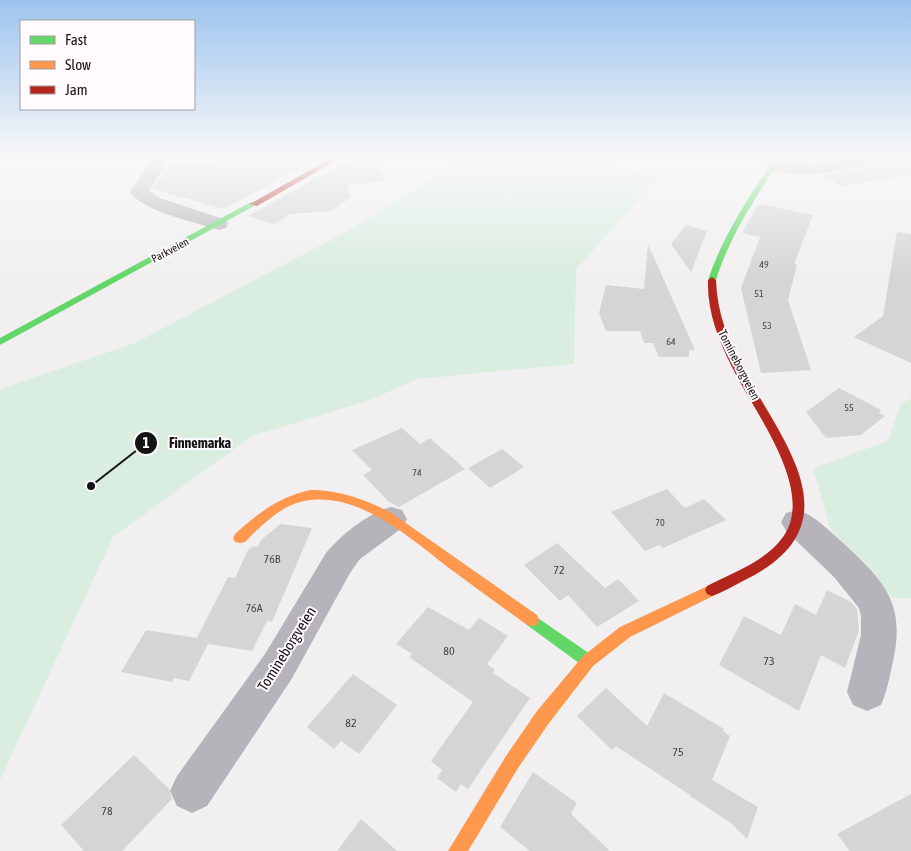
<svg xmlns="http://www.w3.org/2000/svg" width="911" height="851" font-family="'Asap Condensed',sans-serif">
<rect width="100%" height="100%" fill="#f1eff0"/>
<path fill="#d9ede0" d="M 468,157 L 560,157 L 659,177 L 576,269 L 574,364 L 417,379 L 370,400 L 252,436 L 113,537 L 0,780 L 0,389 L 135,343 L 344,233 Z
M 911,398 L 911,598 L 893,598 L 844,552 L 830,527 L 813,468 L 888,441 L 901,404 Z"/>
<path fill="#d6d5d6" d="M 214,157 L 321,157 L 224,209 L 152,189 L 171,164 L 211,164 Z
M 349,157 L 374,157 L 386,181 L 346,185 L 351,197 L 332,211 L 290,214 L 274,224 L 248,216 L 346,162 Z
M 790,157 L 844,157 L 814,162 L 796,161 Z
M 888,157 L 911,157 L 911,174 L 843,186 L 822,175 L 873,166 L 882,162 Z
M 759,204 L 813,215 L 794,264 L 797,265 L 788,300 L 811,370 L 761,373 L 741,288 L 760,237 L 742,233 Z
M 686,225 L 707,231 L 691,272 L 671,244 Z
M 897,232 L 911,234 L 911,363 L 854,337 L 883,316 Z
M 648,244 L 695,350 L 689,350 L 689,357 L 659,357 L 653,343 L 644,343 L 640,331 L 606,331 L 599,313 L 606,285 L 644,289 Z
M 839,388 L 881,410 L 879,413 L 885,416 L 861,435 L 826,438 L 806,412 Z
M 402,428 L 420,444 L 430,438 L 465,469 L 399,507 L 389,502 L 363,475 L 372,470 L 352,450 Z
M 502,449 L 524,467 L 490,488 L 468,468 Z
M 667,489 L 685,508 L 704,499 L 726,520 L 663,548 L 659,545 L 645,551 L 611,512 Z
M 280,524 L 312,528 L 272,622 L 267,621 L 252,651 L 208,644 L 189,681 L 174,678 L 172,682 L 121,672 L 146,630 L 197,638 L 228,577 L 235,578 L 248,550 L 254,546 L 258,547 L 260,541 Z
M 557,543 L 605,588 L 618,579 L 639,601 L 597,627 L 568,595 L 560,601 L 524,565 Z
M 827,590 L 851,602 L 857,609 L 859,630 L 845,668 L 821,655 L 799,711 L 719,665 L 744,616 L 781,635 L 795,604 L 816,615 Z
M 428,607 L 469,630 L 479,618 L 508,636 L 487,664 L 495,670 L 493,673 L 530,698 L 468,789 L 461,784 L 456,792 L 437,778 L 442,770 L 431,761 L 473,702 L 409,657 L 412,654 L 396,644 Z
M 353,674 L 397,705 L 359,754 L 341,741 L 334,749 L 307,727 Z
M 606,688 L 647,726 L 664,693 L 724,729 L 723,731 L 730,736 L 712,780 L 758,807 L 747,839 L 731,823 L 690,796 L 690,795 L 616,746 L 612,750 L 577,716 Z
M 134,755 L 169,789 L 172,799 L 122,851 L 84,851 L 61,825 Z
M 533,772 L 577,803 L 571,814 L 610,851 L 530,851 L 500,827 Z
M 911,794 L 911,851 L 850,851 L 837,834 Z
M 361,819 L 397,851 L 337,851 Z"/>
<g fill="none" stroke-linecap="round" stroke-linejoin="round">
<path fill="#b6b4ba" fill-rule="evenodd" d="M 154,157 L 170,157 L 149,191 L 160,198 L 226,220 L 228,224 L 226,228 L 219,230 L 212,228 C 191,221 143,211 130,192 Z
M 859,157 L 886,157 C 881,163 871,164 864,166 C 833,173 800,177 769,169 L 767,166 L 769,163 L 775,161 L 814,164 Z
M 391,507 L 402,510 L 407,519 L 402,528 L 360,559 L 350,573 L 291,680 L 207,806 L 192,813 L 177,806 L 170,791 L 177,776 L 265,654 L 326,553 C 342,534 367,514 391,507 Z
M 797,510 C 815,515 829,531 843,543 C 884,581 906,603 893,661 C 890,676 887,691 881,705 L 867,711 L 853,705 L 847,692 L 861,635 L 861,616 L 859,608 L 834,577 L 786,531 L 781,522 L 786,513 Z"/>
<path fill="#63d668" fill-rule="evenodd" d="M 776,157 L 782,157 C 756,197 730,235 716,280 L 715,282 L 709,282 L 708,280 C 723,235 749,197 776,157 Z
M 251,202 L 258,204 L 0,345 L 0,338 Z
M 532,614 L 593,656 L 596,661 L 593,666 L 588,668 L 583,666 L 527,625 L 525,620 L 527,615 Z"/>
<path fill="#ff974d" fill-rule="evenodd" d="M 310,490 C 340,490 363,499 390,512 L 537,615 L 539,620 L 537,625 L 532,626 L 527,625 C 502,607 477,589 453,571 C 413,541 365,495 311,500 C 284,502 263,524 245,542 L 240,543 L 235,542 L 233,538 L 235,534 C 258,513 279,497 310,490 Z
M 712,584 L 717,586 L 719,590 L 717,594 L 630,637 L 593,666 L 549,723 L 518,768 L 468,851 L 448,851 L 506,756 L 537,711 L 583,656 L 620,627 Z"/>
<path fill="#b3261e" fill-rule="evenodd" d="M 333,157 L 342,157 L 257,206 L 250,204 Z
M 712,277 L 716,280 C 717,312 728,342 744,370 C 785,446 857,526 743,581 C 733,586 723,592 712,596 L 707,594 L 705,590 L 707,586 C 733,572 765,562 783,537 C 817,490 752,409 732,367 C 718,339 707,311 708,280 Z"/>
</g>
<linearGradient id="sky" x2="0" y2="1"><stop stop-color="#9dc4ee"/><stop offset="0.57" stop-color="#f9f8f8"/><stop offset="1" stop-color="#f9f8f8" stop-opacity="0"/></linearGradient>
<rect width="911" height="277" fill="url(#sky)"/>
<g text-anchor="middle" stroke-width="4" stroke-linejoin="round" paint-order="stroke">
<g font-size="10" fill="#474647">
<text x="764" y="268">49</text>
<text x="759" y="297">51</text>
<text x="767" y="329">53</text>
<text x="671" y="345">64</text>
<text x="849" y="411">55</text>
<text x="417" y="476">74</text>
<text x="660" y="526">70</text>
</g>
<g font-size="11" fill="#151415" stroke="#fffbff">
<text transform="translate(170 250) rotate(-28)" y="4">Parkveien</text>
</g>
<g font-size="12" fill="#151415" stroke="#fffbff">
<text transform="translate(739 365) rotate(63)" y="4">Tomineborgveien</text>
</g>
<g font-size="12" fill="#474647">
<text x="272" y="563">76B</text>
<text x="559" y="574">72</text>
<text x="254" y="612">76A</text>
<text x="449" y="655">80</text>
<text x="769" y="665">73</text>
<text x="351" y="727">82</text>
<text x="678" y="756">75</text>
<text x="107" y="815">78</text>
</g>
<g font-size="15" fill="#151415" stroke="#fffbff">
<text transform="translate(287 649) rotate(-58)" y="5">Tomineborgveien</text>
</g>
</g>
<path fill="none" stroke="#151415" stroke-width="2" d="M91 486L146 443"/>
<g fill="#151415" stroke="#fffbff" stroke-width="2">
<circle cx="91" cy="486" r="5"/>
<circle cx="146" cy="443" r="12"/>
</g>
<g font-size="15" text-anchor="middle" font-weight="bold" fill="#fff">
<text x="146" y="448">1</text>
</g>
<g font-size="14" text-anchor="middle" font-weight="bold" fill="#151415" stroke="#fffbff" stroke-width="4" stroke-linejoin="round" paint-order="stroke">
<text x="200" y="448">Finnemarka</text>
</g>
<rect x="20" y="20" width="175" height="90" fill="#fffbff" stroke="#a19fa1"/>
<rect x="30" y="36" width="25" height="8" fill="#63d668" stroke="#a19fa1"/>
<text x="65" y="45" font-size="15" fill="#151415">Fast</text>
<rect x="30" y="61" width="25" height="8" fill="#ff974d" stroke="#a19fa1"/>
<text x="65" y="70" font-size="15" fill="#151415">Slow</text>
<rect x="30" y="86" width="25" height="8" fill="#b3261e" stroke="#a19fa1"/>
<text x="65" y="95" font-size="15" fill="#151415">Jam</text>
</svg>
